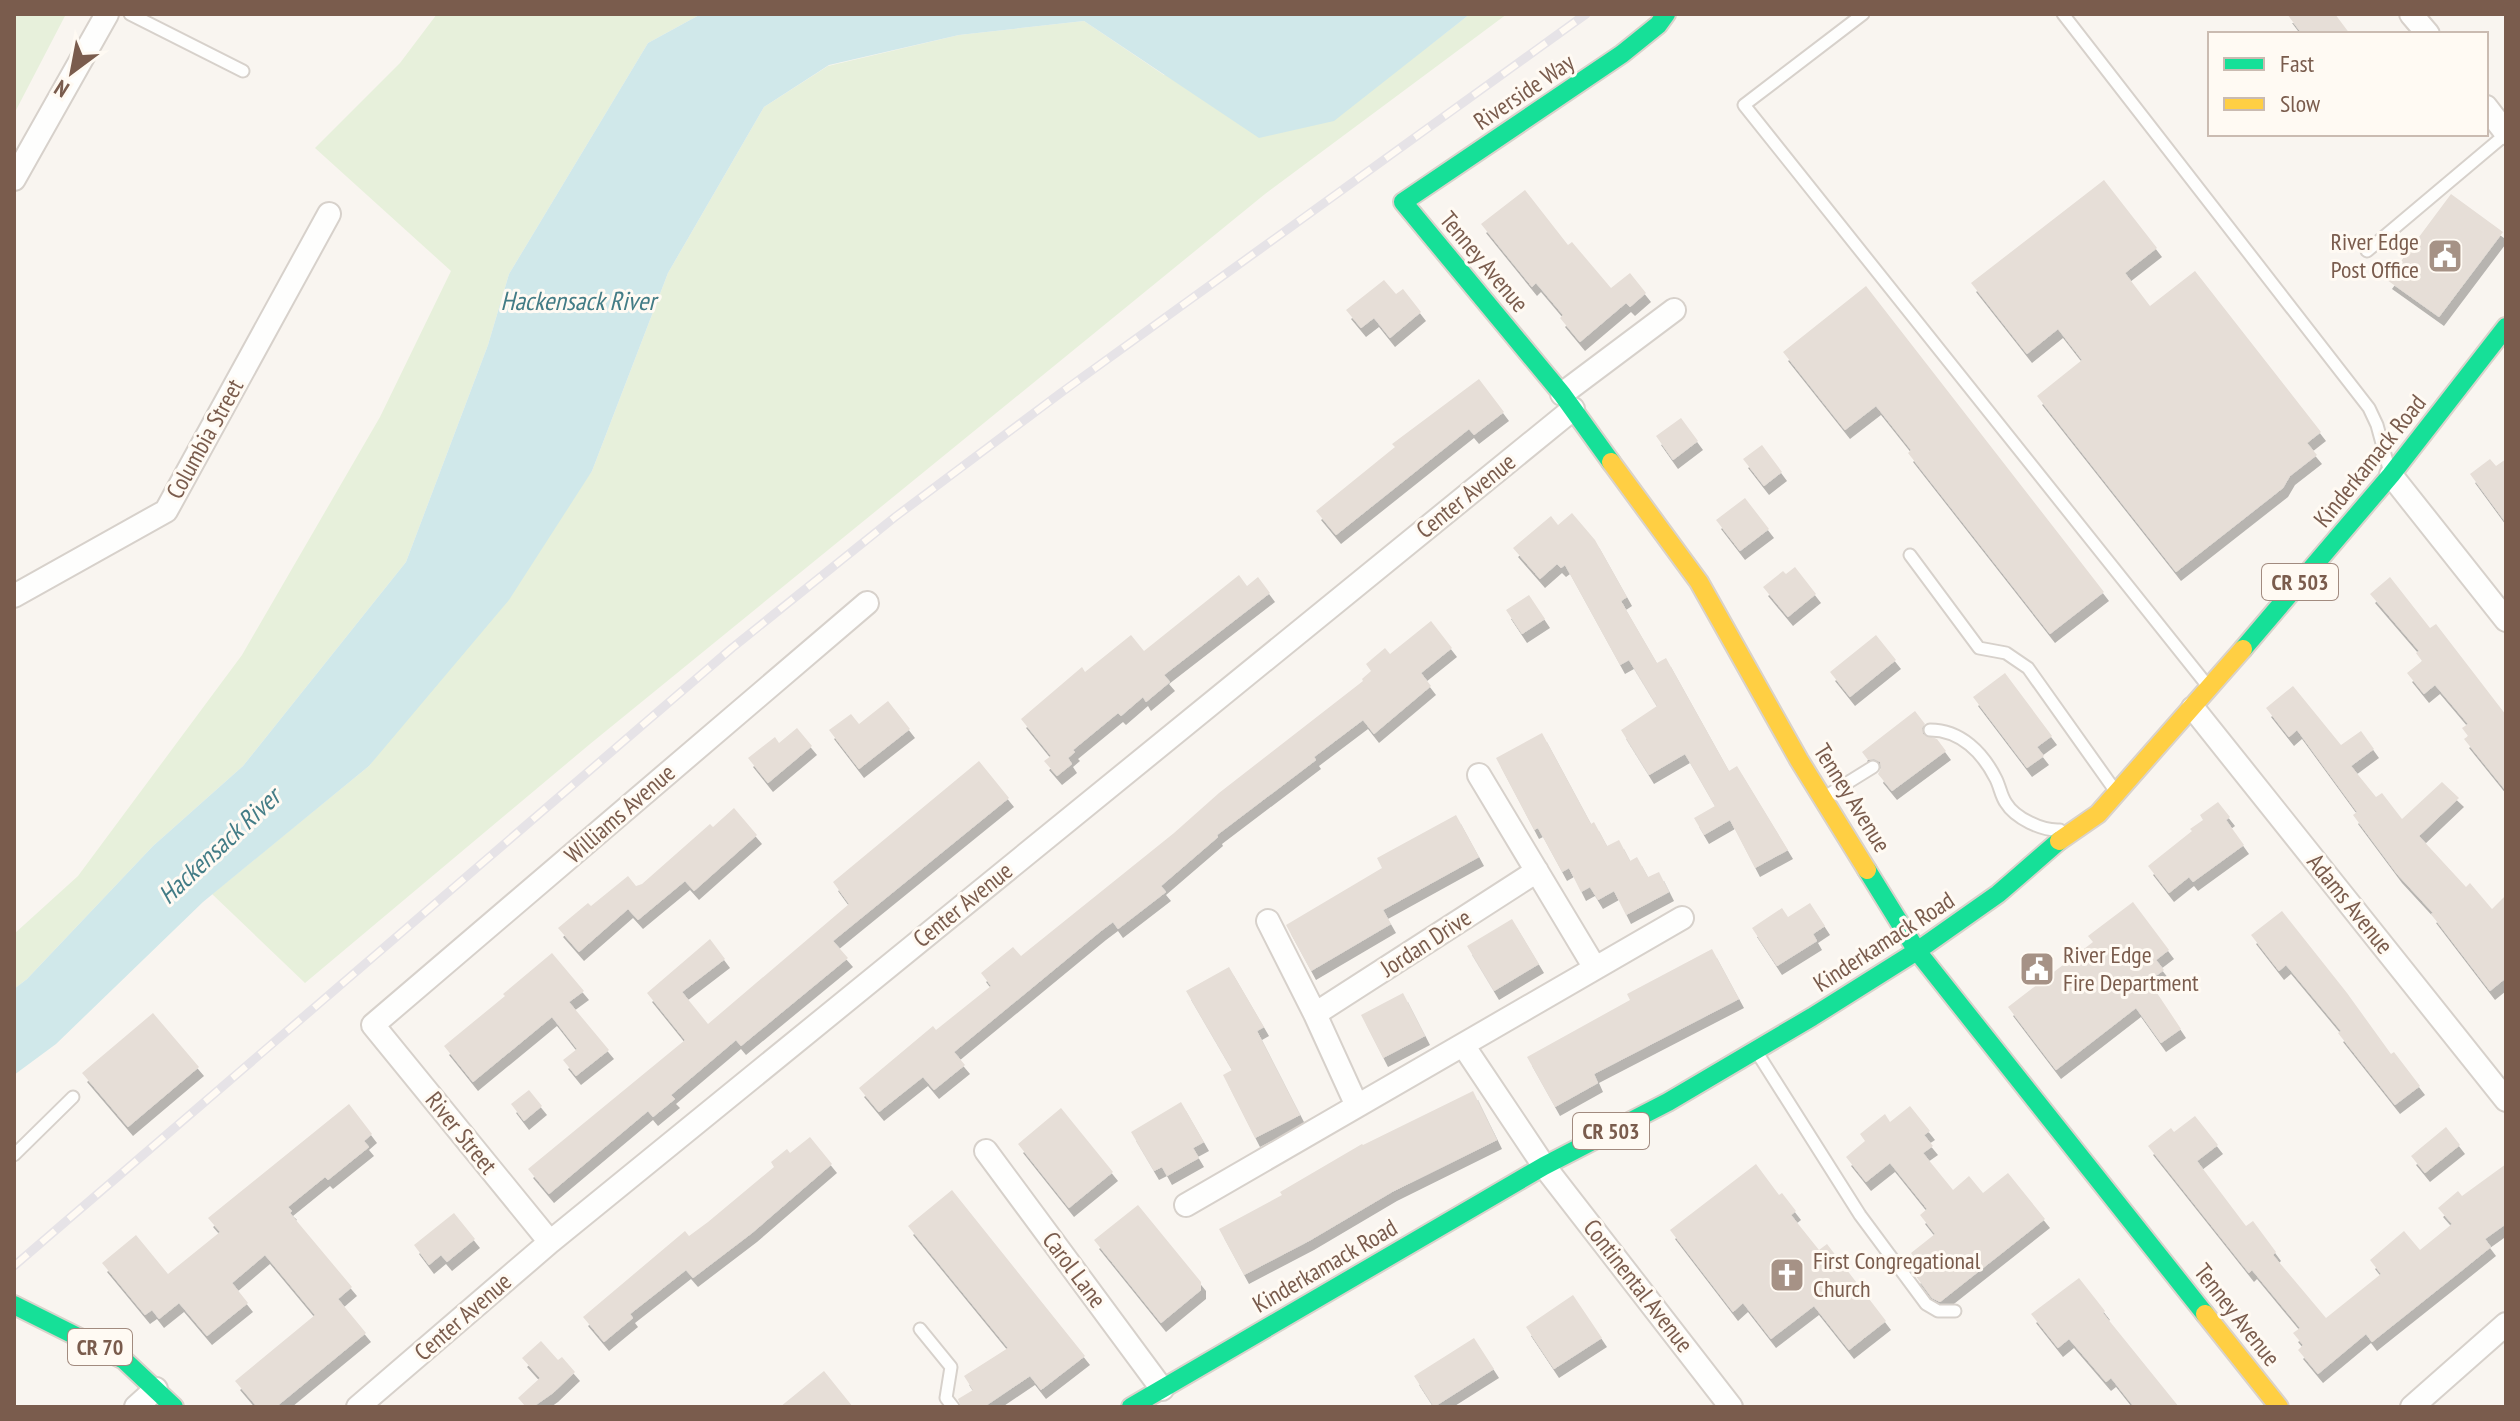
<svg xmlns="http://www.w3.org/2000/svg" width="2520" height="1421" font-family="'PT Sans Narrow',sans-serif">
<defs>
<filter id="shadow"><feDropShadow dx="5" dy="9" stdDeviation="0" flood-color="#0004"/></filter>
</defs>
<rect width="100%" height="100%" fill="#f9f5f0"/>
<path fill="#e7f0db" d="M 14,14 L 66,14 L 14,114 Z
M 437,14 L 701,14 L 648,43 L 509,274 L 488,345 L 406,562 L 243,766 L 153,846 L 27,979 L 14,989 L 14,934 L 78,876 L 242,655 L 380,417 L 451,271 L 315,148 L 400,63 Z
M 1470,14 L 1507,14 L 1265,194 L 590,744 L 305,983 L 212,894 L 369,766 L 592,471 L 668,273 L 764,107 L 828,66 L 959,35 L 1084,21 L 1164,75 L 1430,45 Z"/>
<path fill="#d0e8ea" d="M 701,14 L 1470,14 L 1334,121 L 1259,138 L 1084,21 L 959,35 L 829,65 L 764,107 L 668,273 L 592,471 L 509,600 L 369,766 L 203,902 L 56,1044 L 14,1075 L 14,989 L 27,979 L 153,846 L 243,766 L 406,562 L 488,345 L 509,274 L 648,43 Z"/>
<path fill="#e6ded7" filter="url(#shadow)" d="M 2287,14 L 2335,14 L 2350,34 L 2302,34 Z
M 2104,180 L 2157,248 L 2125,273 L 2150,306 L 2195,271 L 2321,432 L 2307,443 L 2317,455 L 2290,476 L 2283,488 L 2176,572 L 2037,396 L 2082,360 L 2058,329 L 2027,354 L 1971,283 Z
M 1525,190 L 1568,245 L 1572,242 L 1611,288 L 1630,273 L 1646,293 L 1630,307 L 1626,303 L 1580,342 L 1560,318 L 1563,315 L 1536,283 L 1532,287 L 1481,224 Z
M 2451,194 L 2503,232 L 2439,317 L 2387,280 Z
M 1384,280 L 1396,294 L 1403,289 L 1421,312 L 1390,338 L 1374,318 L 1361,328 L 1346,310 Z
M 1866,286 L 2104,592 L 2050,634 L 1908,453 L 1911,450 L 1876,406 L 1845,430 L 1783,352 Z
M 1479,379 L 1504,412 L 1474,435 L 1469,429 L 1336,535 L 1316,511 L 1395,447 L 1392,444 Z
M 1681,418 L 1698,441 L 1673,460 L 1656,436 Z
M 1762,445 L 1782,472 L 1764,486 L 1743,459 Z
M 2490,459 L 2496,466 L 2506,459 L 2506,523 L 2470,474 Z
M 1745,498 L 1769,529 L 1740,551 L 1716,520 Z
M 1572,513 L 1595,540 L 1627,597 L 1621,601 L 1657,663 L 1666,658 L 1729,771 L 1737,766 L 1788,850 L 1755,868 L 1730,820 L 1704,835 L 1694,818 L 1715,806 L 1685,754 L 1649,775 L 1621,730 L 1657,706 L 1629,660 L 1620,665 L 1565,565 L 1561,568 L 1557,564 L 1540,579 L 1513,548 L 1551,516 L 1558,525 Z
M 1795,567 L 1816,594 L 1788,617 L 1763,587 L 1783,571 L 1786,574 Z
M 1239,575 L 1247,586 L 1258,577 L 1270,593 L 1164,675 L 1170,682 L 1146,702 L 1143,697 L 1121,716 L 1118,713 L 1073,750 L 1075,752 L 1068,758 L 1072,764 L 1057,776 L 1044,761 L 1051,756 L 1021,719 L 1082,667 L 1085,672 L 1131,635 L 1144,651 Z
M 2390,577 L 2430,628 L 2436,624 L 2506,715 L 2506,791 L 2464,739 L 2468,736 L 2462,728 L 2468,724 L 2435,685 L 2424,694 L 2407,673 L 2422,661 L 2416,653 L 2419,651 L 2370,594 Z
M 1529,595 L 1545,619 L 1522,634 L 1506,610 Z
M 1431,621 L 1452,648 L 1421,673 L 1431,686 L 1374,734 L 1363,720 L 1314,757 L 1316,760 L 1217,835 L 1218,837 L 1161,886 L 1166,892 L 1118,929 L 1113,922 L 1101,931 L 954,1052 L 965,1065 L 934,1090 L 923,1077 L 879,1112 L 859,1088 L 933,1026 L 936,1030 L 991,986 L 981,973 L 1013,947 L 1021,956 L 1174,833 L 1219,793 L 1363,681 L 1362,679 L 1371,671 L 1366,664 L 1385,648 L 1390,654 Z
M 1876,635 L 1896,660 L 1850,697 L 1830,672 Z
M 2005,673 L 2052,736 L 2037,747 L 2044,756 L 2027,768 L 1973,697 Z
M 2293,686 L 2341,745 L 2361,731 L 2374,749 L 2351,766 L 2376,797 L 2382,793 L 2402,819 L 2442,782 L 2459,798 L 2419,836 L 2466,887 L 2470,883 L 2492,909 L 2506,895 L 2506,978 L 2490,991 L 2431,914 L 2433,913 L 2397,874 L 2353,815 L 2357,812 L 2297,730 L 2289,737 L 2266,708 Z
M 888,701 L 910,729 L 859,769 L 829,730 L 851,714 L 859,724 Z
M 1915,711 L 1925,724 L 1922,728 L 1923,734 L 1937,739 L 1946,751 L 1892,791 L 1878,774 L 1881,768 L 1880,762 L 1874,759 L 1868,760 L 1862,752 Z
M 797,728 L 812,746 L 768,783 L 748,758 L 775,737 L 779,743 Z
M 1542,733 L 1591,824 L 1594,822 L 1607,846 L 1619,840 L 1630,861 L 1637,857 L 1648,877 L 1659,872 L 1669,892 L 1626,915 L 1614,891 L 1598,900 L 1590,887 L 1581,892 L 1569,868 L 1562,872 L 1538,828 L 1534,830 L 1496,758 Z
M 979,761 L 1009,798 L 833,941 L 848,958 L 741,1046 L 736,1040 L 671,1095 L 675,1099 L 653,1117 L 648,1111 L 549,1194 L 528,1169 L 685,1040 L 647,993 L 710,939 L 725,959 L 682,992 L 708,1024 L 849,904 L 833,882 Z
M 2218,802 L 2230,817 L 2226,820 L 2244,845 L 2193,882 L 2189,877 L 2169,893 L 2148,866 L 2192,831 L 2190,829 L 2203,820 L 2200,815 Z
M 734,808 L 757,835 L 694,891 L 685,881 L 638,920 L 628,909 L 579,952 L 558,928 L 588,903 L 591,906 L 628,876 L 636,886 L 642,884 L 710,824 L 713,827 Z
M 1456,815 L 1479,857 L 1383,910 L 1391,924 L 1311,971 L 1286,925 L 1382,868 L 1377,858 Z
M 2133,902 L 2169,950 L 2156,960 L 2164,970 L 2149,981 L 2181,1029 L 2161,1043 L 2136,1008 L 2056,1070 L 2008,1007 L 2093,942 L 2088,936 Z
M 1810,903 L 1825,926 L 1813,934 L 1817,941 L 1777,966 L 1752,928 L 1782,908 L 1788,917 Z
M 2282,911 L 2347,993 L 2391,1054 L 2394,1052 L 2420,1086 L 2395,1105 L 2338,1033 L 2341,1031 L 2286,965 L 2279,971 L 2251,935 Z
M 1512,919 L 1539,964 L 1494,991 L 1467,946 Z
M 1712,949 L 1739,999 L 1594,1074 L 1598,1083 L 1555,1107 L 1527,1057 L 1630,1000 L 1627,994 Z
M 552,953 L 584,991 L 569,1002 L 609,1050 L 576,1076 L 563,1060 L 577,1049 L 552,1017 L 473,1082 L 444,1046 L 505,996 L 503,994 Z
M 1229,967 L 1264,1027 L 1257,1031 L 1300,1115 L 1255,1138 L 1223,1075 L 1232,1070 L 1186,991 Z
M 1403,993 L 1425,1036 L 1383,1058 L 1361,1015 Z
M 153,1013 L 199,1067 L 128,1127 L 82,1073 Z
M 529,1090 L 542,1106 L 524,1121 L 511,1104 Z
M 1473,1091 L 1497,1140 L 1392,1192 L 1309,1241 L 1244,1275 L 1219,1229 L 1282,1195 L 1280,1192 L 1362,1144 L 1363,1145 Z
M 1181,1102 L 1204,1142 L 1193,1148 L 1199,1158 L 1167,1176 L 1162,1167 L 1154,1171 L 1131,1132 Z
M 349,1104 L 372,1134 L 364,1141 L 369,1147 L 328,1180 L 325,1177 L 288,1207 L 292,1211 L 290,1213 L 352,1287 L 338,1299 L 366,1333 L 276,1407 L 257,1407 L 235,1381 L 315,1315 L 265,1255 L 232,1283 L 248,1303 L 207,1336 L 179,1303 L 159,1319 L 152,1310 L 145,1315 L 102,1263 L 136,1235 L 168,1274 L 220,1232 L 208,1218 Z
M 1910,1106 L 1930,1131 L 1924,1135 L 1933,1146 L 1923,1153 L 1953,1190 L 1969,1176 L 1983,1193 L 2008,1173 L 2045,1219 L 1940,1302 L 1932,1298 L 1915,1275 L 1923,1269 L 1911,1253 L 1935,1234 L 1920,1215 L 1927,1209 L 1890,1163 L 1866,1182 L 1846,1157 L 1865,1141 L 1860,1134 L 1885,1114 L 1890,1122 Z
M 1061,1108 L 1113,1172 L 1069,1208 L 1018,1144 Z
M 2195,1116 L 2218,1145 L 2197,1161 L 2246,1226 L 2253,1221 L 2276,1252 L 2273,1255 L 2326,1318 L 2381,1274 L 2370,1260 L 2404,1231 L 2420,1250 L 2452,1224 L 2438,1208 L 2458,1191 L 2462,1196 L 2506,1164 L 2506,1224 L 2485,1239 L 2491,1247 L 2460,1272 L 2372,1342 L 2366,1334 L 2318,1374 L 2298,1350 L 2303,1345 L 2293,1333 L 2300,1328 L 2252,1270 L 2249,1273 L 2148,1146 L 2171,1128 L 2174,1132 Z
M 2446,1127 L 2460,1145 L 2425,1173 L 2411,1156 Z
M 810,1137 L 832,1164 L 752,1233 L 693,1278 L 686,1270 L 630,1314 L 633,1318 L 604,1342 L 583,1317 L 685,1231 L 689,1236 L 708,1222 L 774,1167 L 771,1162 L 787,1149 L 790,1153 Z
M 1756,1164 L 1779,1195 L 1782,1193 L 1796,1211 L 1791,1215 L 1819,1250 L 1827,1244 L 1886,1321 L 1849,1350 L 1814,1306 L 1771,1339 L 1743,1303 L 1733,1312 L 1670,1230 Z
M 952,1190 L 1085,1356 L 1041,1390 L 1030,1376 L 984,1407 L 961,1407 L 958,1399 L 973,1390 L 964,1376 L 1008,1348 L 908,1226 Z
M 1138,1205 L 1201,1282 L 1201,1290 L 1161,1323 L 1094,1240 Z
M 454,1213 L 475,1239 L 447,1262 L 441,1255 L 429,1265 L 414,1245 Z
M 2079,1278 L 2105,1311 L 2103,1313 L 2179,1407 L 2134,1407 L 2111,1378 L 2106,1382 L 2069,1339 L 2058,1348 L 2031,1314 Z
M 1573,1295 L 1602,1338 L 1554,1369 L 1526,1327 Z
M 1474,1338 L 1494,1369 L 1434,1407 L 1414,1376 Z
M 541,1341 L 558,1360 L 562,1357 L 575,1372 L 553,1393 L 533,1407 L 526,1407 L 518,1398 L 540,1378 L 522,1358 Z
M 824,1371 L 853,1407 L 780,1407 Z"/>
<g fill="none" stroke-linecap="round" stroke-linejoin="round">
<defs>
<path id="lane" d="M 130,14 L 243,71
M 1863,14 L 1744,105 L 2207,685
M 2063,14 L 2369,408 L 2377,425 L 2389,469
M 2367,251 L 2506,134
M 1910,555 L 1979,648 L 2006,653 L 2028,668 L 2114,789
M 1930,730 C 1961,730 1983,753 1996,779 C 2000,787 2001,796 2006,803 C 2015,818 2042,831 2060,830
M 1823,798 L 1873,767
M 1758,1054 L 1860,1215 L 1926,1304 L 1938,1311 L 1955,1311
M 14,1155 L 73,1097
M 920,1329 L 951,1367 L 946,1398 L 953,1407"/>
<path id="street" d="M 2411,14 L 2428,34
M 2486,107 L 2506,133
M 14,179 L 107,14
M 1562,394 L 1674,310
M 2391,475 L 2506,620
M 14,596 L 166,511 L 329,214
M 2193,708 L 2506,1100
M 1479,775 L 1595,968
M 1268,921 L 1315,1014 L 1357,1106
M 1315,1014 L 1537,871
M 1463,1045 L 1544,1166 L 1731,1407
M 986,1151 L 1162,1389
M 1186,1205 L 1682,918
M 550,1242 L 373,1025 L 867,603
M 136,1407 L 156,1389
M 358,1407 L 550,1242 L 1573,409
M 2412,1407 L 2506,1324"/>
<path id="fast" d="M 1611,462 L 1562,394 L 1403,202 L 1622,54 L 1658,25 L 1666,14
M 2243,649 L 2391,475 L 2506,327
M 1867,870 L 1917,951 L 2205,1314
M 14,1305 L 124,1360 L 174,1407
M 1131,1407 L 1544,1166 L 1668,1102 L 1812,1017 L 1917,951 L 1998,894 L 2059,841"/>
<path id="slow" d="M 1611,462 L 1699,582 L 1799,760 L 1867,870
M 2059,841 L 2098,814 L 2243,649
M 2205,1314 L 2279,1407"/>
</defs>
<use href="#lane" stroke="#d7d1cb" stroke-width="15"/>
<use href="#street" stroke="#d7d1cb" stroke-width="26"/>
<use href="#fast" stroke="#d9d2cb" stroke-width="22"/>
<use href="#slow" stroke="#d9d2cb" stroke-width="22"/>
<use href="#lane" stroke="#fefefd" stroke-width="11"/>
<use href="#street" stroke="#fefefd" stroke-width="22"/>
<use href="#fast" stroke="#16e098" stroke-width="18"/>
<use href="#slow" stroke="#ffcf43" stroke-width="18"/>
<defs>
<path id="rail" d="M 14,1266 L 732,648 L 895,517 L 1062,392 L 1586,14"/>
</defs>
<use href="#rail" stroke="#e6e3e7" stroke-width="9"/>
<use href="#rail" stroke="#fffaf3" stroke-width="6" stroke-dasharray="18" stroke-linecap="butt"/>
</g>
<defs>
<symbol id="civic-square" viewBox="-11 -11 22 22"><rect x="-9" y="-9" width="18" height="18" rx="4" fill="#a69286" stroke="#fffaf3"/><path d="M-.6-6.5H3V-4.5H.6V-3L4-1V1h2V6H-6V1h2V-1L-.6-3ZM-1.2 2.5V6h2.4V2.5Z" fill="#fff"/></symbol>
<symbol id="church-square" viewBox="-11 -11 22 22"><rect x="-9" y="-9" width="18" height="18" rx="4" fill="#a69286" stroke="#fffaf3"/><path d="M-1.2-6h2.4v3.5h3.3v2.4h-3.3V6h-2.4V-.1h-3.3v-2.4h3.3Z" fill="#fff"/></symbol>
</defs>
<g fill-rule="evenodd">
<use href="#civic-square" x="2425" y="236" width="40" height="40"/>
<use href="#civic-square" x="2017" y="949" width="40" height="40"/>
<use href="#church-square" x="1767" y="1255" width="40" height="40"/>
</g>
<g text-anchor="middle" stroke-width="6" stroke-linejoin="round" paint-order="stroke">
<g fill="#fffaf3" stroke="#a28b7f" stroke-width="2">
<rect x="2262" y="564" width="76" height="36" rx="6"/>
<rect x="1573" y="1113" width="76" height="36" rx="6"/>
<rect x="68" y="1329" width="64" height="36" rx="6"/>
</g>
<g font-size="22" font-weight="bold" fill="#7a5c4d">
<text x="2300" y="590">CR 503</text>
<text x="1611" y="1139">CR 503</text>
<text x="100" y="1355">CR 70</text>
</g>
<g font-size="24" fill="#7a5c4d" stroke="#fffaf3">
<text transform="translate(1524 92) rotate(-34)" y="8">Riverside Way</text>
<text transform="translate(1484 262) rotate(50)" y="8">Tenney Avenue</text>
<text transform="translate(205 439) rotate(-61)" y="8">Columbia Street</text>
<text transform="translate(2370 461) rotate(-51)" y="8">Kinderkamack Road</text>
<text transform="translate(1466 496) rotate(-39)" y="8">Center Avenue</text>
<text transform="translate(1852 798) rotate(58)" y="8">Tenney Avenue</text>
<text transform="translate(620 814) rotate(-41)" y="8">Williams Avenue</text>
<text transform="translate(2350 904) rotate(51)" y="8">Adams Avenue</text>
<text transform="translate(963 905) rotate(-39)" y="8">Center Avenue</text>
<text transform="translate(1884 942) rotate(-33)" y="8">Kinderkamack Road</text>
<text transform="translate(1426 943) rotate(-33)" y="8">Jordan Drive</text>
<text transform="translate(461 1133) rotate(51)" y="8">River Street</text>
<text transform="translate(1325 1266) rotate(-30)" y="8">Kinderkamack Road</text>
<text transform="translate(1074 1270) rotate(53)" y="8">Carol Lane</text>
<text transform="translate(1638 1286) rotate(52)" y="8">Continental Avenue</text>
<text transform="translate(2237 1315) rotate(52)" y="8">Tenney Avenue</text>
<text transform="translate(463 1317) rotate(-41)" y="8">Center Avenue</text>
</g>
<g font-size="24" fill="#7a5c4d" stroke="#fffaf3" text-anchor="start">
<text x="2419" y="250" text-anchor="end">River Edge<tspan x="2419" dy="28">Post Office</tspan></text>
<text x="2063" y="963">River Edge<tspan x="2063" dy="28">Fire Department</tspan></text>
<text x="1813" y="1269">First Congregational<tspan x="1813" dy="28">Church</tspan></text>
</g>
<g font-size="26" font-style="italic" fill="#437c86" stroke="#fffaf3">
<text x="578" y="310">Hackensack River</text>
<text transform="translate(219 846) rotate(-43)" y="9">Hackensack River</text>
</g>
</g>
<rect width="2520" height="1421" fill="none" stroke="#7a5c4d" stroke-width="32"/>
<rect x="2208" y="32" width="280" height="104" fill="#fffaf3" stroke="#cabbb1" stroke-width="2"/>
<rect x="2224" y="58" width="40" height="12" fill="#16e098" stroke="#cabbb1" stroke-width="2"/>
<text x="2280" y="72" font-size="24" fill="#7a5c4d">Fast</text>
<rect x="2224" y="98" width="40" height="12" fill="#ffcf43" stroke="#cabbb1" stroke-width="2"/>
<text x="2280" y="112" font-size="24" fill="#7a5c4d">Slow</text>
<g transform="translate(72 72) rotate(212)" stroke="#fffaf3" stroke-width="6" paint-order="stroke">
<path d="M0-6L14 30L0 20L-14 30Z" fill="#7a5c4d"/>
<text y="-12" font-size="22" font-weight="bold" text-anchor="middle" fill="#7a5c4d">N</text>
</g>
</svg>
